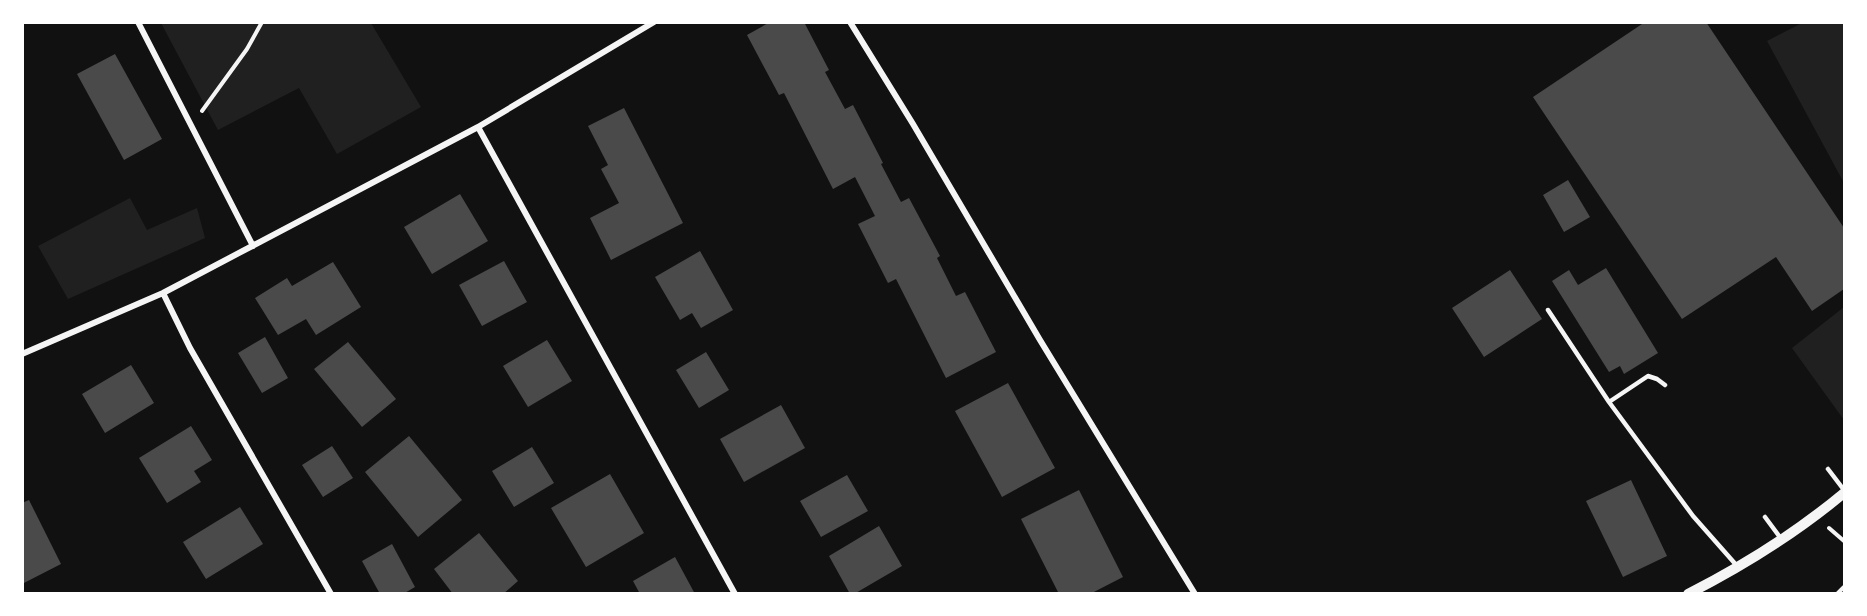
<svg xmlns="http://www.w3.org/2000/svg" width="1867" height="616" font-family="Overpass,sans-serif">
<rect width="100%" height="100%" fill="#111"/>
<path fill="#202020" d="M 161,23 L 371,23 L 421,107 L 337,154 L 299,88 L 218,130 Z
M 1802,23 L 1844,23 L 1844,183 L 1767,41 Z
M 130,198 L 147,230 L 197,208 L 205,238 L 68,299 L 38,246 Z
M 1844,307 L 1844,420 L 1792,348 Z"/>
<path fill="#4a4a4a" d="M 770,22 L 804,22 L 829,70 L 825,72 L 845,109 L 853,105 L 883,163 L 881,164 L 901,202 L 909,198 L 940,256 L 937,258 L 956,296 L 965,292 L 996,352 L 946,378 L 896,279 L 888,283 L 858,224 L 875,216 L 855,177 L 833,189 L 784,93 L 779,95 L 747,35 Z
M 1645,22 L 1706,22 L 1844,228 L 1844,289 L 1812,311 L 1776,257 L 1682,319 L 1533,97 Z
M 115,54 L 162,139 L 124,160 L 77,74 Z
M 624,108 L 683,223 L 611,260 L 590,218 L 619,203 L 601,169 L 608,165 L 588,126 Z
M 1568,180 L 1590,217 L 1564,232 L 1543,195 Z
M 460,194 L 488,241 L 432,274 L 404,227 Z
M 700,251 L 733,310 L 701,328 L 692,313 L 680,320 L 655,277 Z
M 504,261 L 527,302 L 482,326 L 459,285 Z
M 333,262 L 361,307 L 316,335 L 306,319 L 278,335 L 255,298 L 287,278 L 292,286 Z
M 1606,268 L 1658,353 L 1624,374 L 1620,366 L 1609,372 L 1552,281 L 1569,270 L 1578,285 Z
M 1510,270 L 1542,319 L 1484,357 L 1452,308 Z
M 265,337 L 288,378 L 262,393 L 238,353 Z
M 547,340 L 572,381 L 528,407 L 503,366 Z
M 348,342 L 396,399 L 362,427 L 314,369 Z
M 706,352 L 729,390 L 699,408 L 676,370 Z
M 131,365 L 154,403 L 105,433 L 82,394 Z
M 1008,383 L 1055,468 L 1002,497 L 955,411 Z
M 781,405 L 805,448 L 744,482 L 720,439 Z
M 191,426 L 212,460 L 194,471 L 201,482 L 167,503 L 139,458 Z
M 409,436 L 462,500 L 418,537 L 365,472 Z
M 332,446 L 353,478 L 323,497 L 302,465 Z
M 532,447 L 554,483 L 514,507 L 492,471 Z
M 610,474 L 644,533 L 586,567 L 551,508 Z
M 847,475 L 868,511 L 821,537 L 800,501 Z
M 1631,480 L 1667,556 L 1623,577 L 1586,501 Z
M 1079,490 L 1123,577 L 1090,594 L 1059,594 L 1021,519 Z
M 29,500 L 61,564 L 22,584 L 22,503 Z
M 240,507 L 263,544 L 206,579 L 183,542 Z
M 879,526 L 902,566 L 854,594 L 850,594 L 829,556 Z
M 479,533 L 518,581 L 503,594 L 453,594 L 434,569 Z
M 392,544 L 415,587 L 403,594 L 380,594 L 362,561 Z
M 675,557 L 695,594 L 640,594 L 633,581 Z"/>
<g fill="none" stroke-linecap="round" stroke-linejoin="round">
<path stroke="#f5f5f5" stroke-width="4" d="M 202,111 L 247,49 L 262,22
M 1829,528 L 1844,541
M 1837,594 L 1844,587"/>
<path stroke="#f5f5f5" stroke-width="4.5" d="M 1548,310 L 1609,402 L 1693,516 L 1738,567
M 1609,402 L 1648,376 L 1657,379 L 1665,385
M 1828,469 L 1844,490
M 1765,517 L 1782,540"/>
<path stroke="#f5f5f5" stroke-width="6" d="M 138,22 L 253,246
M 850,22 L 913,124 L 1040,340 L 1195,594
M 478,127 L 735,594
M 163,293 L 190,348 L 331,594
M 22,354 L 163,293 L 478,127 L 654,22"/>
<path stroke="#f5f5f5" stroke-width="10" d="M 1688,594 C 1743,566 1796,533 1844,493"/>
</g>
<rect width="1867" height="616" fill="none" stroke="#ffffff" stroke-width="48"/>
</svg>
